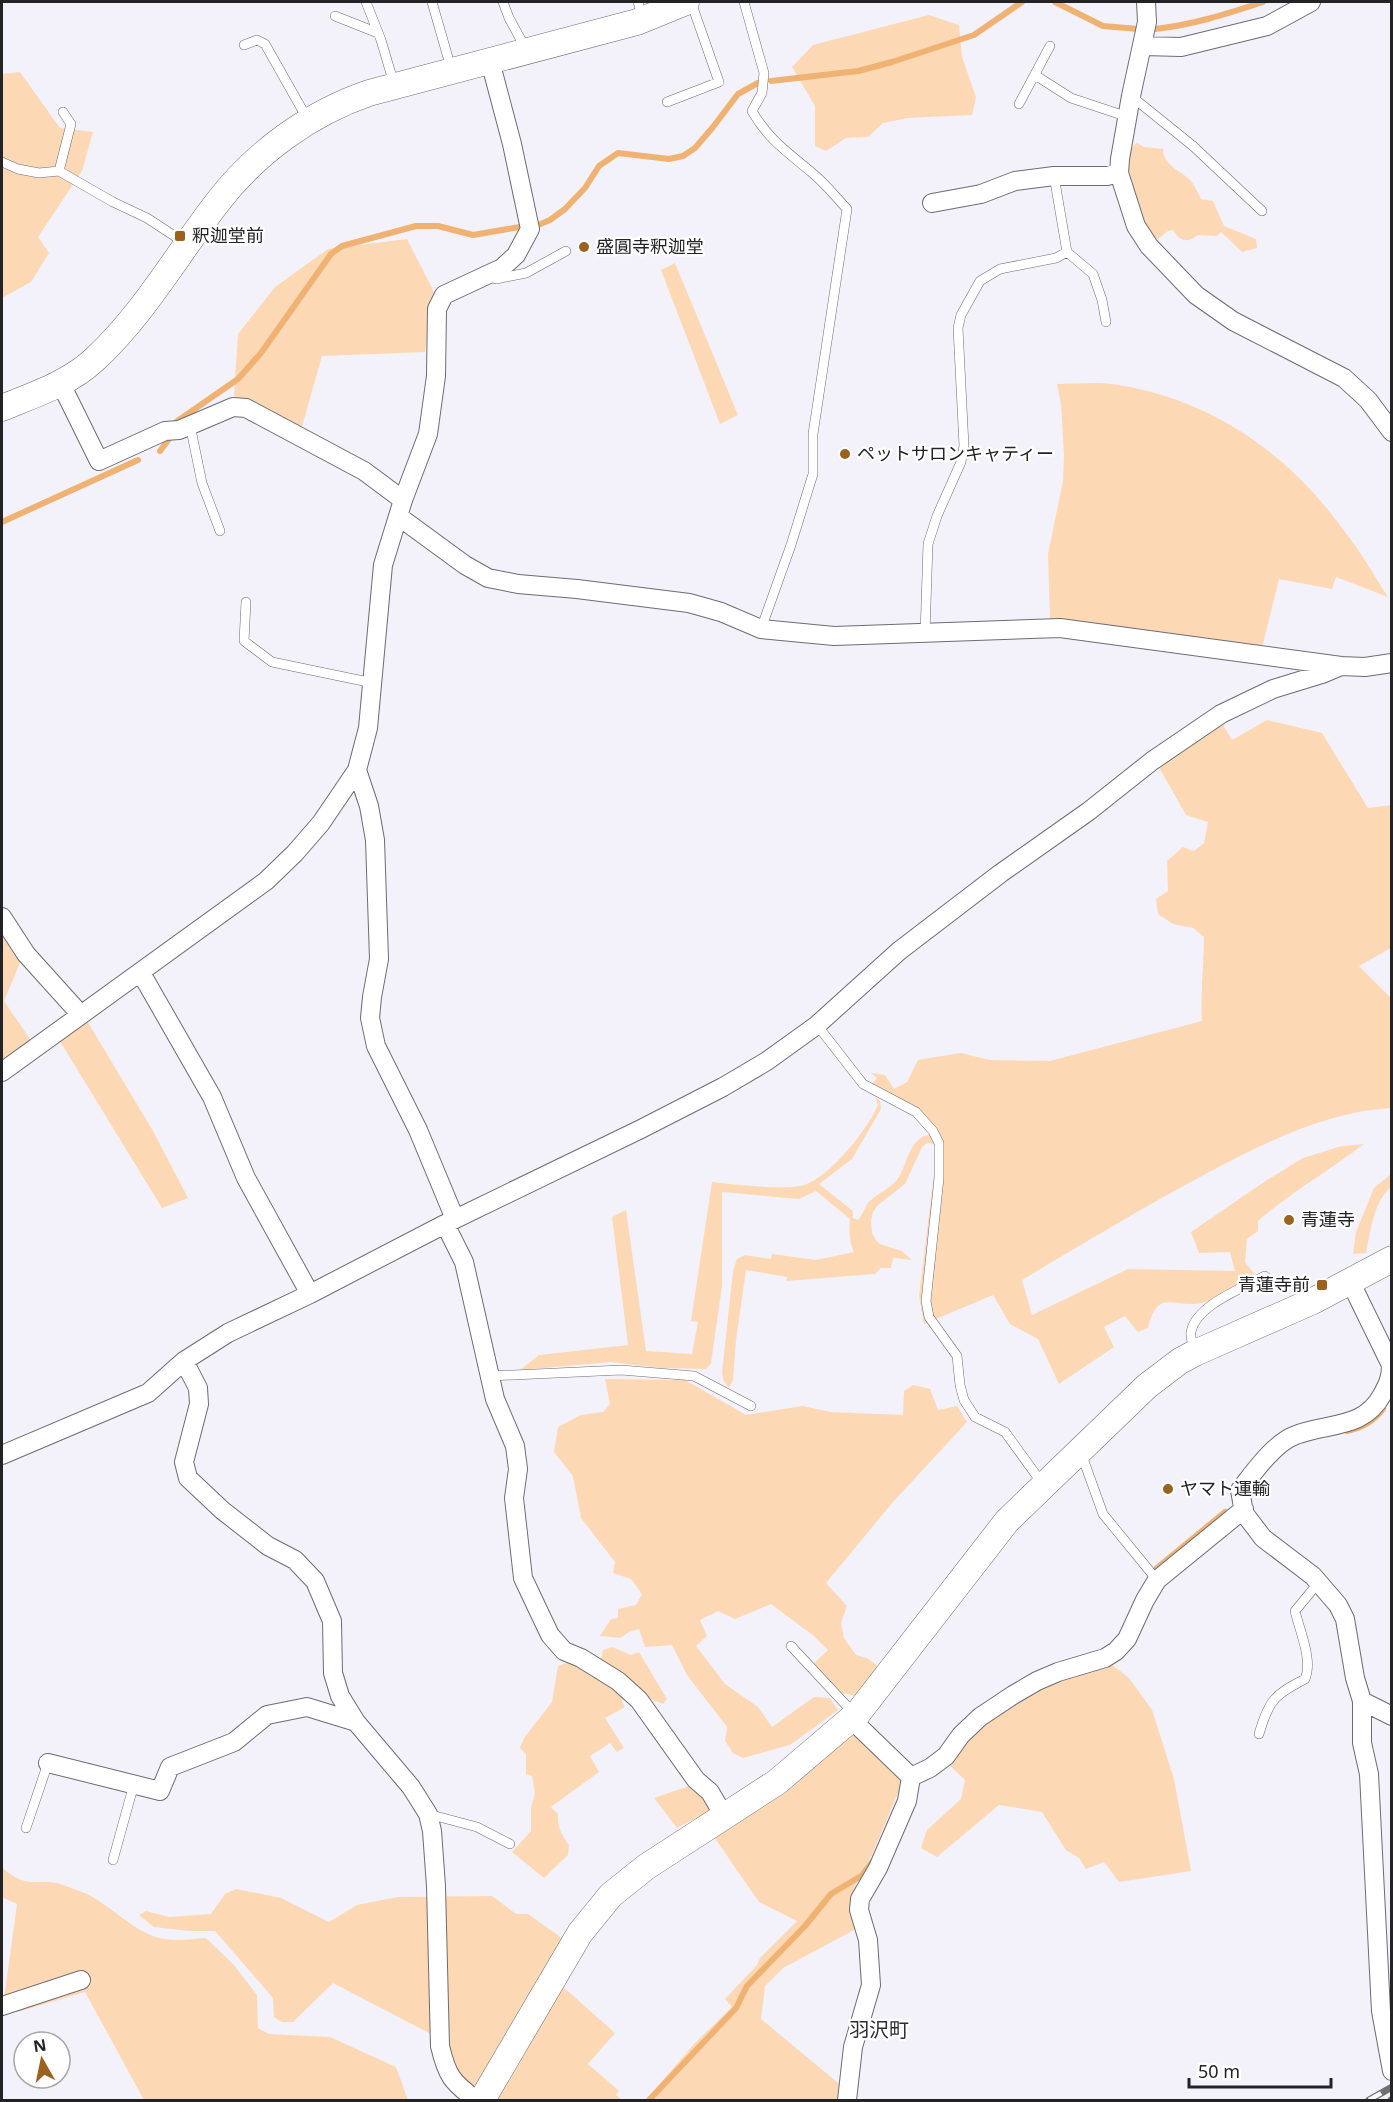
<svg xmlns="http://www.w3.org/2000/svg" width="1393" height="2102" font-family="'Noto Sans','Noto Sans JP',sans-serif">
<rect width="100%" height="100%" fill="#f3f2fa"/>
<path fill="#fdd8b4" d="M 929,15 L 959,25 L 962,57 L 976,97 L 972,115 L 908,118 L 883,123 L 868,137 L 846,138 L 826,151 L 815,146 L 815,106 L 792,67 L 813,45 Z
M 20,72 L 60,128 L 93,132 L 82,171 L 38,237 L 49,253 L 31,282 L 2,298 L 2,74 Z
M 1137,143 L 1144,147 L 1163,149 C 1163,166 1181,170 1191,181 C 1195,186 1198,193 1201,199 L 1213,201 L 1224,226 L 1256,239 L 1257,248 L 1242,252 L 1221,232 L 1217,236 L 1198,235 C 1187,244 1180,241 1173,230 L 1168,231 L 1158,239 L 1153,237 L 1140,225 L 1124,177 L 1128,151 Z
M 407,239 L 434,292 L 425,352 L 322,356 L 301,430 L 234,396 L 238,334 L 275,287 L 328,249 Z
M 675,263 L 738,415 L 720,424 L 661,270 Z
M 1057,384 C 1075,384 1095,382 1112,384 C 1212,398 1291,455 1348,536 C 1363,555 1375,577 1388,597 L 1336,577 L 1332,589 L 1279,579 L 1262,648 L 1050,619 L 1048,554 L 1063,481 L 1064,455 L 1061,404 Z
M 1267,720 L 1322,733 L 1368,808 L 1391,805 L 1391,948 L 1359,966 L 1391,998 L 1391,1108 C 1323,1112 1260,1145 1200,1177 C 1140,1209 1081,1245 1022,1280 L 1032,1315 L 1128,1269 L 1235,1271 L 1230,1252 L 1199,1253 L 1191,1232 L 1264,1182 L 1303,1158 L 1342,1146 L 1364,1144 C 1329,1171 1291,1192 1258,1221 L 1258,1231 L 1247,1239 L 1245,1262 L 1257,1277 C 1243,1283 1215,1300 1202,1303 C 1174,1309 1158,1287 1148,1328 L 1138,1332 L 1125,1316 L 1104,1327 L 1114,1347 L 1059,1384 L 1038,1339 L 1010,1324 L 993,1295 L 924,1324 L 919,1296 L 935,1166 L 935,1144 L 927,1143 L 922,1147 L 905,1184 L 878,1205 L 873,1212 L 871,1221 L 872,1233 L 876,1240 L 880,1244 L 902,1251 L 912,1260 L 893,1258 L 891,1268 L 881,1268 L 875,1274 L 786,1281 L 787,1277 L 746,1270 L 736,1340 L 733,1380 L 729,1388 L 723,1380 L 722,1372 L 733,1271 L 737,1259 L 745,1255 L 771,1259 L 772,1254 L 816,1260 L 854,1252 C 849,1240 849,1232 850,1219 L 816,1191 L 799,1199 L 722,1192 L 722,1286 L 711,1363 L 706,1369 L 660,1368 L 611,1362 L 520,1370 L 539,1355 L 628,1345 L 612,1217 L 626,1210 L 646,1351 L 692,1354 L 698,1322 L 691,1321 L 712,1182 C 732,1184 786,1191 804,1185 C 830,1177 868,1129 878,1105 L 875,1097 L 880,1101 L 881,1109 L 852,1159 L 819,1184 L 853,1211 L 853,1218 L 858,1220 C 864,1214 864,1206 871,1200 C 879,1193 890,1188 897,1180 C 909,1163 908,1136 933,1134 L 933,1126 L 926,1115 L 872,1084 L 877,1078 L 871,1073 L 885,1075 L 894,1089 L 907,1082 L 918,1060 L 961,1053 L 990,1060 L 1050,1061 L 1202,1021 C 1200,993 1204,965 1204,937 L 1193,928 L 1173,924 L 1158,914 L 1156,899 L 1168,891 L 1167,861 L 1183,847 L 1194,851 L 1204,843 L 1208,822 L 1186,815 L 1157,764 L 1221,721 L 1232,740 Z
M 2,929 L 22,958 L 4,1001 L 32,1042 L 2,1067 Z
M 86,1019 L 153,1131 L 188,1198 L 162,1208 L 58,1038 Z
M 1391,1174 L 1391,1187 C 1373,1203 1371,1230 1366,1253 L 1353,1254 L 1356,1232 L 1374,1188 Z
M 605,1379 L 685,1380 L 746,1415 L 802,1406 L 831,1412 L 903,1415 L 904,1391 L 913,1385 L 930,1389 L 938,1410 L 957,1406 L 967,1422 L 893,1502 L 826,1583 L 847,1606 L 841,1623 L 844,1638 L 856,1655 L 867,1658 L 881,1668 L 858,1696 L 836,1692 L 812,1665 L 828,1650 L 814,1636 L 771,1604 L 735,1619 L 718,1611 L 700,1620 L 707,1636 L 696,1646 L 725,1684 L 758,1707 L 772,1727 L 814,1697 L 830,1698 L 838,1710 L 790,1745 L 743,1758 L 733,1753 L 725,1741 L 727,1727 L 687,1675 L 672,1645 L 645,1647 L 639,1629 L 629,1632 L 620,1638 L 600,1636 L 611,1619 L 618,1618 L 618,1609 L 636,1605 L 642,1594 L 631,1579 L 613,1573 L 615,1562 L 581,1518 L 573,1476 L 554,1452 L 558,1427 L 581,1415 L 603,1412 L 610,1404 Z
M 612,1647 L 631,1655 L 639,1652 L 667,1699 L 663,1704 L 641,1695 L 623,1696 L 622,1702 L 625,1707 L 605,1718 L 624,1748 L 617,1752 L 610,1743 L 590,1756 L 599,1772 L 551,1807 L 558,1814 C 557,1827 562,1835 569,1845 L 568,1855 L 544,1878 L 512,1852 L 531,1831 L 531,1808 L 535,1793 L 532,1776 L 526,1774 L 526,1754 L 520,1748 L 524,1738 L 552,1702 L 558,1666 L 577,1659 L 601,1660 L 603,1650 Z
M 1096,1652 L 1129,1678 L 1152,1710 L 1174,1779 L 1191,1871 L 1119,1882 L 1104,1862 L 1086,1869 L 1079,1858 L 1066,1850 L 1042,1812 L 999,1805 L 937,1857 L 921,1848 L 927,1830 L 961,1799 L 965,1780 L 946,1762 L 962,1738 Z
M 852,1730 L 907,1780 L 903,1791 L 898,1793 L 871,1857 L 858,1875 L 851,1907 L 858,1928 L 783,1968 L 765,1986 L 761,2019 L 843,2087 L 842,2100 L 646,2100 L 694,2044 L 732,2007 L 725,1999 L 757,1965 L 760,1958 L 797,1921 L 759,1902 L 712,1834 Z
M 689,1786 L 694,1792 L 711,1796 L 715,1808 L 677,1828 L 654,1798 Z
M 2,1867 C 29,1893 40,1875 66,1886 C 76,1890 87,1893 96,1899 C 117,1912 136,1932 160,1938 C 175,1942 191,1939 206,1938 L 234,1965 L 257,1995 L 258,2028 L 269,2034 L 330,2037 L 396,2067 L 408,2100 L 144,2100 L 85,1992 L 21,2011 L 2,2014 L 17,1904 L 2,1897 Z
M 236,1889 L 281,1898 L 329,1922 L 357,1905 L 397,1897 L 492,1896 L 516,1914 L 528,1914 L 566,1941 L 470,2099 L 441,2069 L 431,2034 L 333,1983 L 293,2022 L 282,2022 L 274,2017 L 273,1998 L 215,1931 L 189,1931 L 154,1927 L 139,1915 L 146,1911 L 169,1917 L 211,1914 L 225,1894 Z
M 561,1985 L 615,2033 L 588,2064 L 619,2091 L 616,2095 L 622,2100 L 491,2100 Z"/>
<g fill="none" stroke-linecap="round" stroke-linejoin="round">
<path stroke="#efb272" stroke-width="6" d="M 1055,2 L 1103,26 L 1138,29
M 1155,29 C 1192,25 1227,14 1263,2
M 771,81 L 858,71 L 892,62 L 974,35 L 1022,2
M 538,225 L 550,220 L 565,209 L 585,188 L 599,166 L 618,153 L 669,159 L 683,156 L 695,148 L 713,127 L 738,94 L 758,83
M 176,422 L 238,379 L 261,353 L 331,254 L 342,246 L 416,226 L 438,226 L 473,235 L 525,226
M 160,451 L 169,439
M 2,522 L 138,460
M 1347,1431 C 1363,1428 1374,1421 1383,1409
M 1157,1568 L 1225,1512
M 649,2100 L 736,2008 L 747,1986 L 805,1926 L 831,1894 L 861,1876 L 872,1862"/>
<defs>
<path id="lane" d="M 366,2 L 381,40 L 394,84
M 432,2 L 451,68
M 503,2 L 509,18 L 527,51
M 638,2 L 643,19
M 744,2 L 764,73 L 762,93 L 752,111 C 768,139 786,151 810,171 C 824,182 835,196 847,209 L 813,434 L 813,474 L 791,545 L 761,629
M 335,16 L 378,33
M 244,45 L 257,40 L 265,44 L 308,120
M 1035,75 L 1071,98 L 1128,117
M 1131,96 L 1193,146 L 1262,211
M 667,102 L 719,82 L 691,2
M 1019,104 L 1050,46
M 2,162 L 18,169 L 39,173 L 59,171 L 113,202 L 147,218 L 185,243
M 59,171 L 71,124 L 63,112
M 1067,252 L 1093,274 L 1102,300 L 1106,322
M 490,276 L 496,279 L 526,273 L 566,251
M 190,425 L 202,483 L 220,531
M 246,602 L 244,641 L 272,662 L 373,683
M 925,634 L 928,544 L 937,516 L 961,462 L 964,446 L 958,328 L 961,315 L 980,281 L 1000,269 L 1056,258 L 1067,252 L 1054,176
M 817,1025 L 863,1084 L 916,1112 L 933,1131 L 939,1143 L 939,1178 L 926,1301 L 929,1317 L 957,1356 L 960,1385 L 964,1400 L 975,1417 L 1005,1432 L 1042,1483
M 1195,1350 C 1193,1345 1190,1338 1191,1332 C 1196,1305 1243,1288 1265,1276
M 490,1376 L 621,1370 L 694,1376 L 751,1406
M 1081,1453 L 1103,1514 L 1157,1580
M 791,1646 L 846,1705 L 856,1712
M 1259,1734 C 1269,1700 1274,1695 1305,1679 C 1313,1660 1300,1632 1295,1611 L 1319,1582
M 428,1814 L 477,1827 L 510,1844
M 26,1828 L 48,1763
M 113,1860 L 134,1784"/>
<path id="street" d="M 1146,2 L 1147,22 L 1131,96 L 1120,159 L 1119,173 L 1136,226 L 1149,246 L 1196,295 L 1233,321 L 1344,378 L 1368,400 L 1392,432
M 1143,46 L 1181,47 L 1267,26 L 1311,2
M 932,203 L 981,194 L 1015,181 L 1054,176 L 1107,176 L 1119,173
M 60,382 L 99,461 L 165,431 L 179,430 L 233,407 L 246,408 L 364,471 L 403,500
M 398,516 L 465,565 L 488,578 L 518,584 L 577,589 L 689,603 L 721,612 L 761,629 L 834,636 L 1060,628 L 1341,666
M 357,770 L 369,806 L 375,840 L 379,959 L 372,997 L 370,1018 L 376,1046 L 418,1130 L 455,1219
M 2,917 L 26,954 L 81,1015
M 141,973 L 212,1097 L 246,1178 L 310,1294
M 2,1072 L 266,881 L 295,853 L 321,823 L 357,770 L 368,728 L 383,565 L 403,500 L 428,434 L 436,376 L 437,309 L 444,295 L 502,268 L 516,255 L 530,229 L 512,144 L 490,61
M 445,1224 L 464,1262 L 495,1399 L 515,1446 L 518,1469 L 514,1498 L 523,1578 L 540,1614 L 550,1635 L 564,1651 L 581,1658 L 618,1681 L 639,1700 L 696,1780 L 710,1792 L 724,1816
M 1350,1281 L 1391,1365 C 1391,1378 1388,1384 1382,1395 C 1364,1429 1327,1423 1296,1435 C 1275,1442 1253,1473 1240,1490 L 1244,1513 L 1263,1538 L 1313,1576 L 1338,1605 L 1345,1619 L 1355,1678 L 1362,1701 L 1362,1743 L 1369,1774 L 1381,2011 L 1392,2071
M 184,1361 L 198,1388 L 199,1404 L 184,1462 L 188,1478 L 222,1510 L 268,1546 L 295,1560 L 315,1581 L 332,1621 L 333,1673 L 340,1696 L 356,1722 L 411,1787 L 428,1814 L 432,1831 L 436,1886 L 440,2046 C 447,2076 452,2082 476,2100
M 2,1455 L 148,1393 L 184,1361 L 228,1333 L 310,1294 L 445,1224 L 641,1129 L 723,1087 L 767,1061 L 817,1025 L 899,951 L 1001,873 L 1089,811 L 1152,761 L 1221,714 L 1273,689 L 1322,674 L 1341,666 L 1365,667 L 1392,663
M 1362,1701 L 1392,1716
M 48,1763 L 160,1791 L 170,1767 L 234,1742 L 267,1715 L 307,1707 L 356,1722
M 911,1777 L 930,1768 L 946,1756 L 961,1735 L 980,1717 L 1013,1695 L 1037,1681 L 1058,1672 L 1105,1658 L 1116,1651 L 1127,1639 L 1145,1600 L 1157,1580 L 1244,1509
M 2,2006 L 81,1980
M 847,2100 L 853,2047 L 871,1985 L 868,1940 L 859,1910 L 860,1899 L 878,1868 L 907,1801 L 911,1777 L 851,1719"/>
<path id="secondary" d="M 2,408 C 33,395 68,384 94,360 C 143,315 176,256 217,203 C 255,153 310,113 369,93 L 637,22 L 686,2
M 482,2100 L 580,1933 L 611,1895 L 646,1867 L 777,1782 L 858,1713 L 1007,1521 L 1147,1386 L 1180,1361 L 1195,1353 L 1313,1301 L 1392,1259"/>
</defs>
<use href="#lane" stroke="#6c6c73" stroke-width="10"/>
<use href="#street" stroke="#6c6c73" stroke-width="20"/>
<use href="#secondary" stroke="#6c6c73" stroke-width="27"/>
<use href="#lane" stroke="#fff" stroke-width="9"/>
<use href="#street" stroke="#fff" stroke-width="18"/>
<use href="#secondary" stroke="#fff" stroke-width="26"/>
<defs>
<path id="rail" d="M 1369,2100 L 1392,2087
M 1391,2100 L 1392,2100"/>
</defs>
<use href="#rail" stroke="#706f74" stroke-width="7"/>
<use href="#rail" stroke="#fff" stroke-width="4.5" stroke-dasharray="14" stroke-linecap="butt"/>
</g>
<g fill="#9a621e" stroke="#fff" stroke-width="2">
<rect x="174" y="230" width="12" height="12" rx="3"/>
<circle cx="584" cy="247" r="6"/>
<circle cx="845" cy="454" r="6"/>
<circle cx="1289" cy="1220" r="6"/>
<rect x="1316" y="1279" width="12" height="12" rx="3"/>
<circle cx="1168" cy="1489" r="6"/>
</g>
<g text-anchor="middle" stroke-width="4.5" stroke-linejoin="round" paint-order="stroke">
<g font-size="18" fill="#232326" stroke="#fff" text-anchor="start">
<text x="192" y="242">釈迦堂前</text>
<text x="596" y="253">盛圓寺釈迦堂</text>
<text x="857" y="460">ペットサロンキャティー</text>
<text x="1301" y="1226">青蓮寺</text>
<text x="1310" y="1291" text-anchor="end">青蓮寺前</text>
<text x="1180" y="1495">ヤマト運輸</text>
</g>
<g font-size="20" fill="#2e2e34" stroke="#fff">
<text x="879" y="2037">羽沢町</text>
</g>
</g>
<rect width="1393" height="2102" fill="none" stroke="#232326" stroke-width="6"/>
<g transform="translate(42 2060) rotate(351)"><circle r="28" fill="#ffffff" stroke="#a7a7a8" stroke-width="1.5"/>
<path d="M0-4.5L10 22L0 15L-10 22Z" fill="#9a621e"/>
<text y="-9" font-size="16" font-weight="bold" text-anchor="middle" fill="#232326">N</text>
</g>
<path d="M1189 2078v9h142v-9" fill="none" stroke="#232326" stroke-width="3"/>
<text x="1198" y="2078" font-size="18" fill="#232326" stroke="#ffffff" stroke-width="4.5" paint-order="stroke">50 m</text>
</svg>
